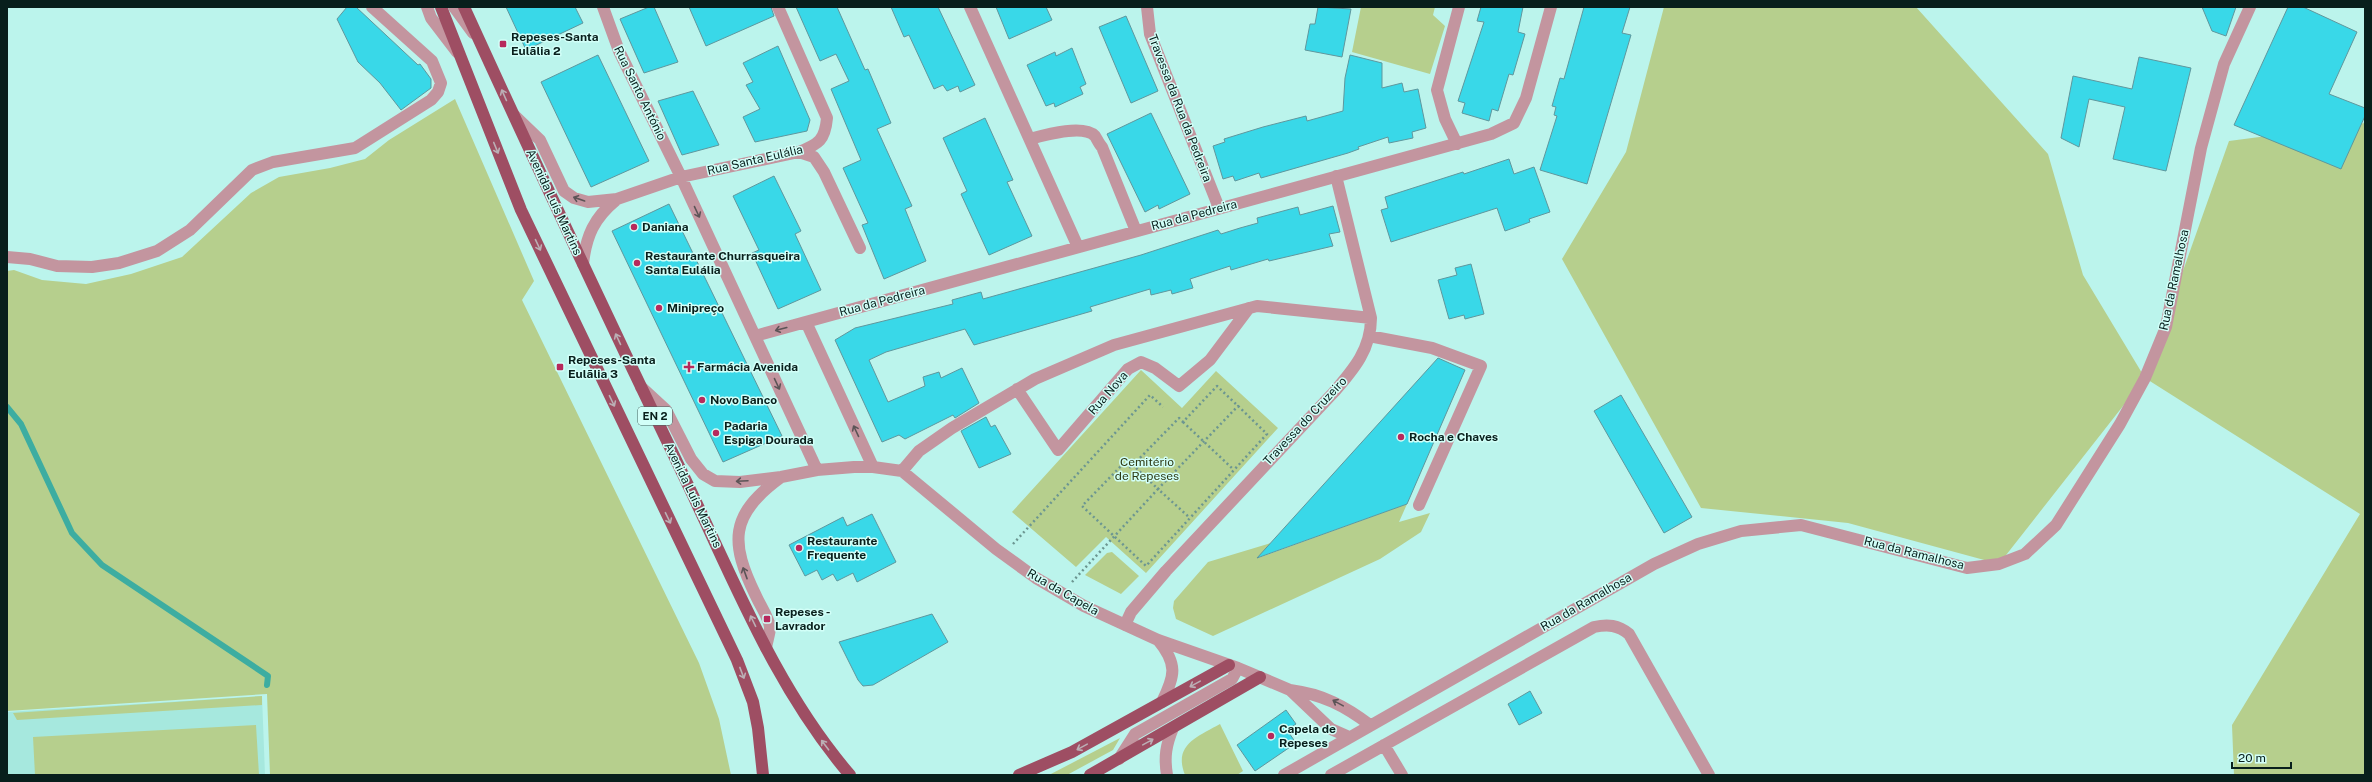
<svg xmlns="http://www.w3.org/2000/svg" width="2372" height="782" font-family="'Public Sans',sans-serif">
<rect width="100%" height="100%" fill="#bbf4ec"/>
<path fill="#a6e8de" d="M 262,696 L 265,775 L 7,775 L 7,712 Z"/>
<path fill="#b6cf8d" d="M 1361,7 L 1435,7 L 1433,15 L 1445,26 L 1430,74 L 1352,52 Z
M 1664,7 L 1916,7 L 2048,154 L 2083,275 L 2145,378 L 2229,141 L 2365,123 L 2365,775 L 2234,775 L 2232,725 L 2360,514 L 2145,378 L 1999,564 L 1848,523 L 1701,508 L 1562,259 L 1626,152 Z
M 455,99 L 534,281 L 522,300 L 699,663 L 719,719 L 731,775 L 270,775 L 267,694 L 7,711 L 7,271 L 14,270 L 42,280 L 86,284 L 131,274 L 182,257 L 251,193 L 279,177 L 330,168 L 365,159 L 389,140 Z
M 1141,370 L 1182,408 L 1216,371 L 1278,428 L 1146,573 L 1106,537 L 1076,567 L 1012,512 Z
M 1407,504 L 1399,522 L 1430,513 L 1421,532 L 1380,559 L 1213,636 L 1176,619 L 1173,608 L 1174,601 L 1208,562 L 1271,543 L 1258,558 Z
M 1112,552 L 1139,576 L 1121,594 L 1085,575 L 1107,553 Z
M 262,696 L 262,705 L 17,720 L 13,713 Z
M 1220,724 L 1243,771 L 1237,775 L 1185,775 C 1173,745 1197,737 1220,724 Z
M 256,725 L 259,775 L 35,775 L 33,737 Z
M 1120,738 L 1113,750 L 1067,775 L 1049,775 Z"/>
<g fill="none" stroke-linecap="round" stroke-linejoin="round">
<path stroke="#3dada1" stroke-width="6" d="M 7,407 L 21,424 L 72,533 L 102,565 L 268,676 L 267,685"/>
</g>
<path fill="#39d8e8" stroke="#5f979d" d="M 347,7 L 356,7 L 418,65 L 420,64 L 431,79 L 431,88 L 401,110 L 380,83 L 358,62 L 337,19 Z
M 506,7 L 575,7 L 583,23 L 526,50 Z
M 649,7 L 654,7 L 678,62 L 644,73 L 620,19 Z
M 689,7 L 771,7 L 774,16 L 706,46 Z
M 796,7 L 837,7 L 865,70 L 868,69 L 891,123 L 877,129 L 912,206 L 905,209 L 926,261 L 884,279 L 862,225 L 868,223 L 843,168 L 861,160 L 831,89 L 849,81 L 836,54 L 820,61 Z
M 891,7 L 938,7 L 975,85 L 960,92 L 958,86 L 947,91 L 943,85 L 934,89 L 909,35 L 904,37 Z
M 996,7 L 1046,7 L 1052,20 L 1009,39 Z
M 1318,7 L 1351,9 L 1342,57 L 1305,50 L 1310,24 L 1315,24 Z
M 1481,7 L 1523,7 L 1518,32 L 1525,34 L 1513,75 L 1509,74 L 1498,111 L 1492,109 L 1489,121 L 1462,113 L 1465,103 L 1458,101 L 1484,22 L 1477,21 Z
M 1584,7 L 1630,7 L 1622,33 L 1631,35 L 1587,184 L 1540,170 L 1557,116 L 1554,115 L 1556,107 L 1552,106 L 1560,78 L 1564,79 Z
M 2202,7 L 2236,7 L 2226,36 L 2212,31 Z
M 2288,7 L 2303,7 L 2357,32 L 2329,94 L 2365,108 L 2365,116 L 2341,169 L 2234,125 Z
M 1126,16 L 1158,91 L 1131,103 L 1099,27 Z
M 778,46 L 810,120 L 807,131 L 755,142 L 743,117 L 760,109 L 746,85 L 753,82 L 743,63 Z
M 1072,48 L 1086,84 L 1080,87 L 1083,94 L 1055,107 L 1054,103 L 1046,106 L 1027,65 L 1055,52 L 1056,56 Z
M 598,55 L 649,161 L 591,187 L 541,82 Z
M 1350,55 L 1382,63 L 1382,88 L 1402,83 L 1404,92 L 1418,89 L 1426,128 L 1412,132 L 1413,138 L 1389,143 L 1388,137 L 1358,147 L 1359,149 L 1348,153 L 1261,178 L 1259,173 L 1235,181 L 1233,176 L 1223,179 L 1213,146 L 1225,142 L 1224,139 L 1263,127 L 1306,116 L 1307,121 L 1343,111 L 1345,78 Z
M 2139,57 L 2191,68 L 2166,171 L 2113,159 L 2125,107 L 2089,99 L 2079,147 L 2061,138 L 2073,76 L 2132,89 Z
M 693,91 L 719,145 L 682,155 L 658,101 Z
M 1151,113 L 1190,194 L 1159,209 L 1158,205 L 1145,212 L 1107,134 Z
M 985,118 L 1013,180 L 1007,182 L 1032,236 L 989,255 L 961,194 L 967,191 L 943,138 Z
M 1509,159 L 1514,174 L 1534,167 L 1550,212 L 1529,219 L 1530,222 L 1505,231 L 1497,208 L 1391,242 L 1381,210 L 1388,208 L 1385,197 L 1463,172 L 1464,174 Z
M 774,176 L 801,231 L 795,234 L 821,290 L 778,309 L 752,253 L 759,250 L 733,196 Z
M 669,204 L 782,436 L 723,462 L 612,231 Z
M 1333,206 L 1340,232 L 1329,234 L 1333,246 L 1269,261 L 1268,259 L 1231,270 L 1230,266 L 1190,279 L 1193,288 L 1172,294 L 1171,290 L 1151,295 L 1150,289 L 1090,307 L 1092,311 L 974,345 L 965,329 L 886,352 L 869,360 L 888,402 L 925,386 L 923,377 L 939,372 L 941,378 L 962,368 L 979,403 L 955,418 L 953,415 L 905,439 L 899,435 L 882,442 L 835,340 L 855,328 L 953,304 L 952,300 L 981,292 L 983,299 L 1141,255 L 1218,230 L 1221,234 L 1240,228 L 1258,223 L 1257,218 L 1298,207 L 1300,215 Z
M 1471,264 L 1484,314 L 1465,319 L 1464,315 L 1449,319 L 1438,280 L 1457,275 L 1455,268 Z
M 1438,358 L 1465,370 L 1407,504 L 1257,558 Z
M 1621,395 L 1692,517 L 1664,533 L 1594,411 Z
M 986,417 L 991,427 L 995,425 L 1011,454 L 979,468 L 961,431 Z
M 872,514 L 896,562 L 857,582 L 853,573 L 837,581 L 833,574 L 822,580 L 817,570 L 805,576 L 789,545 L 843,517 L 847,526 Z
M 932,614 L 948,642 L 873,685 L 863,686 L 858,680 L 839,642 Z
M 1530,691 L 1542,713 L 1519,725 L 1508,704 Z
M 1286,710 L 1296,724 L 1287,730 L 1296,743 L 1255,771 L 1237,745 Z"/>
<g fill="none" stroke-linecap="round" stroke-linejoin="round">
<path stroke="#6c9691" stroke-width="2.5" stroke-dasharray="2 3" stroke-linecap="butt" d="M 1238,406 L 1267,434 L 1146,566 L 1082,506 L 1125,462 L 1131,468 L 1133,465 L 1158,489 Z
M 1183,422 L 1234,470
M 1133,465 L 1179,418 L 1183,422 L 1217,386 L 1238,406
M 1013,544 L 1150,395 L 1163,407
M 1072,582 L 1158,489 L 1190,518"/>
<path stroke="#c3959f" stroke-width="12" d="M 427,7 L 431,18 L 457,52
M 454,7 L 473,33
M 603,7 L 619,51 L 681,177 L 817,470
M 970,7 L 1078,247
M 1147,7 L 1150,34 L 1219,208
M 514,115 L 540,140 L 564,191 L 574,198 L 588,202 L 617,199 L 681,177 L 799,152 C 819,144 825,140 827,118 L 778,7
M 1030,139 C 1045,135 1083,124 1095,136 C 1097,139 1099,144 1102,147 L 1136,231
M 1457,144 L 1445,119 L 1437,90 L 1459,7
M 799,152 L 814,157 L 824,172 L 860,248
M 7,257 L 30,259 L 57,266 L 92,267 L 119,263 L 157,251 L 190,230 L 252,170 L 273,162 L 355,148 L 431,100 L 438,92 L 441,83 L 432,61 L 372,7
M 583,264 C 586,236 594,218 616,200
M 806,322 L 873,467
M 755,336 L 1491,134 L 1514,123 L 1526,98 L 1551,7
M 1369,336 L 1432,348 L 1481,366 L 1419,505
M 641,387 L 666,410 L 691,459 L 703,474 L 715,481 L 740,482 L 781,477 L 817,470 L 854,467 L 873,467 L 902,471 L 996,549 L 1036,578 L 1084,606 L 1158,640 L 1238,668 L 1290,690 L 1331,729 L 1349,737
M 1017,389 L 1058,450 L 1128,369 L 1141,362 L 1155,368 L 1179,386 L 1210,360 L 1249,308
M 902,471 L 919,451 L 952,428 L 1035,379 L 1114,345 L 1257,306 L 1371,318
M 1125,625 L 1131,612 L 1166,571 L 1334,392 C 1354,369 1371,349 1371,318 L 1336,176
M 1158,640 C 1178,664 1175,676 1162,702
M 766,648 C 767,641 770,633 770,627 C 769,618 760,605 756,596 C 730,543 729,515 780,478
M 1290,690 C 1322,694 1345,706 1370,725
M 1384,745 L 1402,775
M 1119,759 L 1135,734 L 1232,679 L 1238,668
M 1167,775 C 1164,757 1166,745 1173,728
M 1284,775 L 1654,564 L 1698,544 L 1741,531 L 1801,525 L 1967,568 L 1999,564 L 2025,554 L 2056,525 L 2120,424 L 2145,378 L 2166,327 L 2201,148 L 2224,64 L 2250,7
M 1331,775 L 1594,627 C 1608,624 1618,625 1629,634 L 1709,775"/>
<path stroke="#9e4e63" stroke-width="12" d="M 441,7 L 521,210 L 737,660 L 753,702 L 758,728 L 763,775
M 464,7 C 537,167 612,327 688,485 C 736,585 777,690 850,775
M 1019,775 L 1072,752 L 1229,665
M 1090,775 L 1260,677"/>
</g>
<defs><path id="oneway-shaft" d="M-6 0H5M1.5-3L5.5 0L1.5 3" fill="none" stroke-width="1.6" stroke-linecap="round" stroke-linejoin="round"/></defs>
<g stroke="#bbafb5">
<use href="#oneway-shaft" transform="translate(504 95) rotate(-114)"/>
<use href="#oneway-shaft" transform="translate(496 148) rotate(68)"/>
<use href="#oneway-shaft" transform="translate(538 245) rotate(65)"/>
<use href="#oneway-shaft" transform="translate(618 339) rotate(-115)"/>
<use href="#oneway-shaft" transform="translate(612 401) rotate(64)"/>
<use href="#oneway-shaft" transform="translate(668 518) rotate(64)"/>
<use href="#oneway-shaft" transform="translate(753 621) rotate(-116)"/>
<use href="#oneway-shaft" transform="translate(742 673) rotate(69)"/>
<use href="#oneway-shaft" transform="translate(1195 684) rotate(151)"/>
<use href="#oneway-shaft" transform="translate(1148 742) rotate(-29)"/>
<use href="#oneway-shaft" transform="translate(825 745) rotate(-127)"/>
<use href="#oneway-shaft" transform="translate(1082 747) rotate(151)"/>
</g>
<g stroke="#5c5457">
<use href="#oneway-shaft" transform="translate(579 199) rotate(-161)"/>
<use href="#oneway-shaft" transform="translate(697 212) rotate(65)"/>
<use href="#oneway-shaft" transform="translate(781 329) rotate(165)"/>
<use href="#oneway-shaft" transform="translate(777 384) rotate(65)"/>
<use href="#oneway-shaft" transform="translate(856 431) rotate(-115)"/>
<use href="#oneway-shaft" transform="translate(742 481) rotate(177)"/>
<use href="#oneway-shaft" transform="translate(745 573) rotate(-110)"/>
<use href="#oneway-shaft" transform="translate(1338 703) rotate(-151)"/>
</g>
<g fill="#b7295c" stroke="#d2fff8" stroke-width="1.5">
<rect x="499" y="40" width="8" height="8" rx="2"/>
<circle cx="634" cy="227" r="4"/>
<circle cx="637" cy="263" r="4"/>
<circle cx="659" cy="308" r="4"/>
<rect x="556" y="363" width="8" height="8" rx="2"/>
<path d="M687 361h4v4h4v4h-4v4h-4v-4h-4v-4h4z"/>
<circle cx="702" cy="400" r="4"/>
<circle cx="716" cy="433" r="4"/>
<circle cx="1401" cy="437" r="4"/>
<circle cx="799" cy="548" r="4"/>
<rect x="763" y="615" width="8" height="8" rx="2"/>
<circle cx="1271" cy="736" r="4"/>
</g>
<g text-anchor="middle" stroke-width="3" stroke-linejoin="round" paint-order="stroke">
<rect fill="#d2fff8" stroke="#45625e" stroke-width="1" x="638" y="407" width="34" height="18" rx="3"/>
<g font-size="11" font-weight="bold" fill="#081f1c">
<text x="655" y="420">EN 2</text>
</g>
<g font-size="12" font-weight="bold" fill="#081f1c" stroke="#d2fff8" text-anchor="start">
<text x="511" y="41">Repeses-Santa<tspan x="511" dy="14">Eulãlia 2</tspan></text>
<text x="642" y="231">Daniana</text>
<text x="645" y="260">Restaurante Churrasqueira<tspan x="645" dy="14">Santa Eulália</tspan></text>
<text x="667" y="312">Minipreço</text>
<text x="568" y="364">Repeses-Santa<tspan x="568" dy="14">Eulãlia 3</tspan></text>
<text x="697" y="371">Farmácia Avenida</text>
<text x="710" y="404">Novo Banco</text>
<text x="724" y="430">Padaria<tspan x="724" dy="14">Espiga Dourada</tspan></text>
<text x="1409" y="441">Rocha e Chaves</text>
<text x="807" y="545">Restaurante<tspan x="807" dy="14">Frequente</tspan></text>
<text x="775" y="616">Repeses -<tspan x="775" dy="14">Lavrador</tspan></text>
<text x="1279" y="733">Capela de<tspan x="1279" dy="14">Repeses</tspan></text>
</g>
<g font-size="12" fill="#081f1c" stroke="#d2fff8">
<text transform="translate(640 93) rotate(64)" y="4">Rua Santo António</text>
<text transform="translate(1180 108) rotate(69)" y="4">Travessa da Rua da Pedreira</text>
<text transform="translate(755 160) rotate(-13)" y="4">Rua Santa Eulália</text>
<text transform="translate(554 202) rotate(65)" y="4">Avenida Luís Martins</text>
<text transform="translate(1194 215) rotate(-15)" y="4">Rua da Pedreira</text>
<text transform="translate(2174 280) rotate(-78)" y="4">Rua da Ramalhosa</text>
<text transform="translate(882 301) rotate(-15)" y="4">Rua da Pedreira</text>
<text transform="translate(1108 393) rotate(-49)" y="4">Rua Nova</text>
<text transform="translate(1305 421) rotate(-47)" y="4">Travessa do Cruzeiro</text>
<text transform="translate(693 495) rotate(64)" y="4">Avenida Luís Martins</text>
<text transform="translate(1914 553) rotate(14)" y="4">Rua da Ramalhosa</text>
<text transform="translate(1063 592) rotate(30)" y="4">Rua da Capela</text>
<text transform="translate(1586 602) rotate(-30)" y="4">Rua da Ramalhosa</text>
</g>
<g font-size="12" fill="#2e3a13" stroke="#d2fff8">
<text x="1147" y="466">Cemitério<tspan x="1147" dy="14">de Repeses</tspan></text>
</g>
</g>
<rect width="2372" height="782" fill="none" stroke="#081f1c" stroke-width="16"/>
<path d="M2232 762v6h59v-6" fill="none" stroke="#081f1c" stroke-width="2"/>
<text x="2238" y="762" font-size="12" fill="#081f1c" stroke="#d2fff8" stroke-width="3" paint-order="stroke">20 m</text>
</svg>
